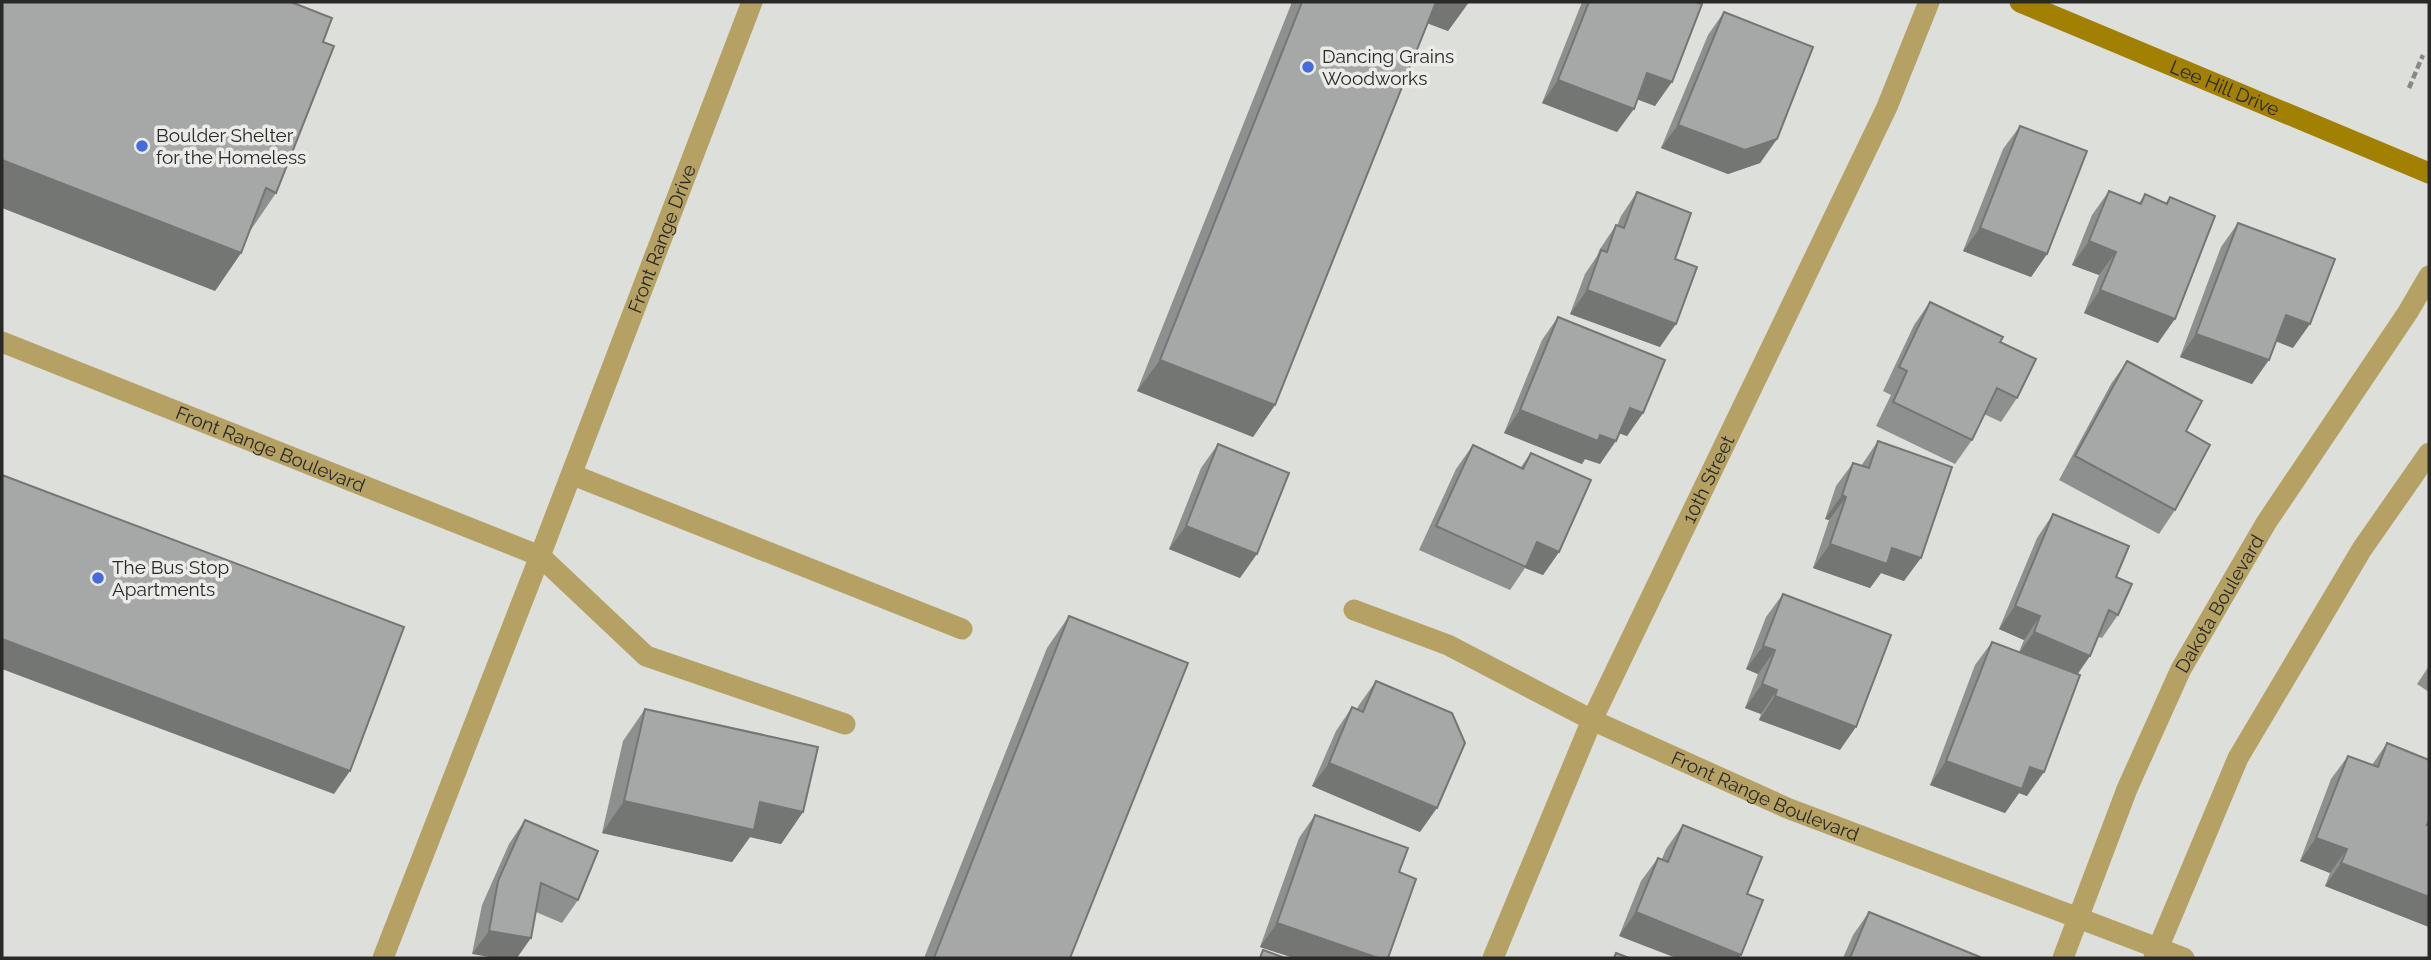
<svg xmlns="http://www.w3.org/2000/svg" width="2431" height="960" font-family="Raleway,sans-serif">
<rect width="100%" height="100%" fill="#dddfdb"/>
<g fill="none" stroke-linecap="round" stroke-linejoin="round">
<path stroke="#888987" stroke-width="4.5" stroke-dasharray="7 3.5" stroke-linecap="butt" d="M 2409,88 L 2423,55"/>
<path stroke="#b6a164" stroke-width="21" d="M 383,958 L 540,556 L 646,656 L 845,724"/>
<g stroke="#b6a164" stroke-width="21">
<path id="s1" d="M 2,342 L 540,556 L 752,2"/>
<path d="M 573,475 L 962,629"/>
<path id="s2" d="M 1354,610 L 1448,645 L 1592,720 L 1787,808 L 2184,958"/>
<path id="s3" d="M 1493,958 L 1592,720 L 1887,107 L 1929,2"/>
<path id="s4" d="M 2063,958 L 2127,789 L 2181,669 L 2266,523 L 2408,312 L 2429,276"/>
<path d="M 2154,958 L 2238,758 L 2362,549 L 2429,453"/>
</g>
<path stroke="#a28102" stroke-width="21" id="s5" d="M 2020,2 L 2429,173"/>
</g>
<path fill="#8e908f" d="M 1292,2 L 1469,2 L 1448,31 L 1427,23 L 1275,405 L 1253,437 L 1137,391 Z
M 1582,2 L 1696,2 L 1655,106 L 1637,99 L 1617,132 L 1542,103 Z
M 1724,12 L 1777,139 L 1760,163 L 1728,174 L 1661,148 L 1708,35 Z
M 323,42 L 276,193 L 250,231 L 241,253 L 215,291 Z
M 2020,126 L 2047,254 L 2031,277 L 1963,251 L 2003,149 Z
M 2109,191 L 2139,203 L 2145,194 L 2166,203 L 2170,197 L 2158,343 L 2084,313 L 2099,275 L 2072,265 L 2092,215 Z
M 1637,192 L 1675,259 L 1660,347 L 1570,314 L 1585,274 L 1597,256 L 1600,249 L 1616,225 L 1617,226 L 1621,216 Z
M 2238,223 L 2293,348 L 2276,341 L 2252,384 L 2180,357 L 2221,247 Z
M 1930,302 L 2000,342 L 2017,398 L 2001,422 L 1984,414 L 1972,440 L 1955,464 L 1876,426 L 1891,395 L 1883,391 L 1914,325 Z
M 1558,317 L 1643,413 L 1627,436 L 1619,433 L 1600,464 L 1585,459 L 1582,464 L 1504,433 L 1542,340 Z
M 2127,361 L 2175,510 L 2159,534 L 2059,480 L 2111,384 Z
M 1878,441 L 1904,581 L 1881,573 L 1870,588 L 1813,568 L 1829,520 L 1825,519 L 1836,486 L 1853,463 L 1861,466 Z
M 1218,444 L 1240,578 L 1169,549 L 1201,468 Z
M 1473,445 L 1521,467 L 1531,453 L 1559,552 L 1543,575 L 1525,568 L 1510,590 L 1419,550 L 1456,469 Z
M 2053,514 L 2118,615 L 2102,638 L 2098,637 L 2090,656 L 2078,674 L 2027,796 L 2019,793 L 2005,813 L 1930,785 L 1975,665 L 1992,642 L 2019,652 L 2024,640 L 1999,629 L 2037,538 Z
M 1783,594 L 1840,750 L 1759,720 L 1761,714 L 1745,708 L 1758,674 L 1746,669 L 1766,617 Z
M 1069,616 L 1070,958 L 924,958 L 1047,648 Z
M 2429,666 L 2429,692 L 2417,684 Z
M 1376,681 L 1420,832 L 1312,786 L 1336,731 L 1352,707 L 1357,709 L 1359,705 Z
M 645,709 L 803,812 L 781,844 L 750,837 L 732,862 L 602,833 L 623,741 Z
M 2387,743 L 2427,825 L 2429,825 L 2429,927 L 2325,886 L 2330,873 L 2300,861 L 2331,779 L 2348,756 L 2372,765 Z
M 1315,815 L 1388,958 L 1294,958 L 1260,947 L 1299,838 Z
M 525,820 L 578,900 L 562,923 L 536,912 L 472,954 L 482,905 L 509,844 Z
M 1683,825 L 1747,894 L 1619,936 L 1641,881 L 1658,858 L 1662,859 L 1666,849 Z
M 1869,912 L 1980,958 L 1843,958 L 1853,935 Z"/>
<path fill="#747674" d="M 1432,2 L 1469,2 L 1448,31 L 1419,20 Z
M 1647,73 L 1672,82 L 1655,106 L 1631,97 Z
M 1558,80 L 1634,109 L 1617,132 L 1542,103 Z
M 1678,125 L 1777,139 L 1760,163 L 1728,174 L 1661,148 Z
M 2,160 L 241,253 L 215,291 L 2,208 Z
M 1980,228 L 2047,254 L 2031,277 L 1963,251 Z
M 2089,241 L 2116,252 L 2099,275 L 2072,265 Z
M 1587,290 L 1676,324 L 1660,347 L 1570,314 Z
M 2100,290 L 2175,319 L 2158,343 L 2084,313 Z
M 2286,315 L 2310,324 L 2293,348 L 2270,339 Z
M 2196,334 L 2269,360 L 2252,384 L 2180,357 Z
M 1160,360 L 1275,405 L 1253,437 L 1137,391 Z
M 1630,408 L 1643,413 L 1627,436 L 1613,431 Z
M 1520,410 L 1600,435 L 1616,441 L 1600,464 L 1585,459 L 1582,464 L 1504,433 Z
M 1842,495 L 1846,497 L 1829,520 L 1825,519 Z
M 1186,526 L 1257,554 L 1240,578 L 1169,549 Z
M 1537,542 L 1559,552 L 1543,575 L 1525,568 Z
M 1830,544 L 1892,548 L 1921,558 L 1904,581 L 1881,573 L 1870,588 L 1813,568 Z
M 2015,606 L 2040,616 L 2024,640 L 1999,629 Z
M 2034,632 L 2090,656 L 2073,679 L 2017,656 Z
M 2,639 L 350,771 L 334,794 L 2,669 Z
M 1763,646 L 1775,650 L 1758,674 L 1746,669 Z
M 1762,684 L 1777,690 L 1761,714 L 1745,708 Z
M 1775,696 L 1856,727 L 1840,750 L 1759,720 Z
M 1946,761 L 2030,767 L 2044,772 L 2027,796 L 2019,793 L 2005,813 L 1930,785 Z
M 1329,763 L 1437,808 L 1420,832 L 1312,786 Z
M 624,801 L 760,802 L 803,812 L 781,844 L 750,837 L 732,862 L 602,833 Z
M 2316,838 L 2347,849 L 2330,873 L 2300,861 Z
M 2341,863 L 2429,897 L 2429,927 L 2325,886 Z
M 1636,912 L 1741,955 L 1739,958 L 1676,958 L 1619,936 Z
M 1277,923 L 1378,958 L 1294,958 L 1260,947 Z
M 489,931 L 531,938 L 517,958 L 495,958 L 472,954 Z"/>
<path fill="#a5a8a6" stroke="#747674" stroke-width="2" d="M 2,2 L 291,2 L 332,18 L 323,42 L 334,46 L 276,193 L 266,188 L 241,253 L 2,160 Z
M 1302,2 L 1436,2 L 1275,405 L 1160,360 Z
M 1589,2 L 1696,2 L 1702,4 L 1672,82 L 1647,73 L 1634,109 L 1558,80 Z
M 1724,12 L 1813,47 L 1777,139 L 1745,150 L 1678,125 Z
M 2020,126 L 2087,151 L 2047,254 L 1980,228 Z
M 2109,191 L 2141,204 L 2145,194 L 2167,204 L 2170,197 L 2215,216 L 2175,319 L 2100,290 L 2116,252 L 2089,241 Z
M 1637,192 L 1691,213 L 1675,259 L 1697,267 L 1676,324 L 1587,290 L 1601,250 L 1607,252 L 1616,225 L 1624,228 Z
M 2238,223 L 2335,259 L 2310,324 L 2286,315 L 2269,360 L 2196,334 Z
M 1930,302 L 2003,337 L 2000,342 L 2036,359 L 2017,398 L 1997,388 L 1972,440 L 1893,402 L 1907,371 L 1899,367 Z
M 1558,317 L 1665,360 L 1643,413 L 1630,408 L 1616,441 L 1600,435 L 1598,441 L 1520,410 Z
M 2127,361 L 2202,401 L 2186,431 L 2210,445 L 2175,510 L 2075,456 Z
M 1878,441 L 1952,467 L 1921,558 L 1892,548 L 1887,564 L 1830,544 L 1846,497 L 1842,495 L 1853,463 L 1869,468 Z
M 1218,444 L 1289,473 L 1257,554 L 1186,526 Z
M 1473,445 L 1523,469 L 1531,453 L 1591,480 L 1559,552 L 1537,542 L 1526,567 L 1436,526 Z
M 2,475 L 404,627 L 350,771 L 2,639 Z
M 2053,514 L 2129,546 L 2116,577 L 2132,584 L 2118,615 L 2109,610 L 2090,656 L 2034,632 L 2040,616 L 2015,606 Z
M 1783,594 L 1891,635 L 1856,727 L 1775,696 L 1777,690 L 1762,684 L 1775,650 L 1763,646 Z
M 1069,616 L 1188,663 L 1070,958 L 934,958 Z
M 1992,642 L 2080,675 L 2044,772 L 2030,767 L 2022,789 L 1946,761 Z
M 1376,681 L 1452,713 L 1465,743 L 1437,808 L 1329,763 L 1352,707 L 1363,712 Z
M 645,709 L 818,747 L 803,812 L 760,802 L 754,830 L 624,801 Z
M 2387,743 L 2429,760 L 2429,820 L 2427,825 L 2429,825 L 2429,897 L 2341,863 L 2347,849 L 2316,838 L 2348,756 L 2378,767 Z
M 1315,815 L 1408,848 L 1399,872 L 1416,879 L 1388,958 L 1378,958 L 1277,923 Z
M 525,820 L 598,851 L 578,900 L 541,883 L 531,938 L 489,931 L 498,881 Z
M 1683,825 L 1762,857 L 1747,894 L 1763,900 L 1741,955 L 1636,912 L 1658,858 L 1668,862 Z
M 1869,912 L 1980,957 L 1980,958 L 1850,958 Z
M 1263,950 L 1285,958 L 1260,958 Z
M 1616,953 L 1629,958 L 1614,958 Z"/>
<g fill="#466bde" stroke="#ebece8" stroke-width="2.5">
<circle cx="1308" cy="67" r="7"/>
<circle cx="142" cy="146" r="7"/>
<circle cx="98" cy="578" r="7"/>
</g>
<g text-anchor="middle" stroke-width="7" stroke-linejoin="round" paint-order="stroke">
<g font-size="19" fill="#292928" stroke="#ebece8" text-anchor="start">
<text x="1322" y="63">Dancing Grains<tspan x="1322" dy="22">Woodworks</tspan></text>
<text x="156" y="142">Boulder Shelter<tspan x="156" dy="22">for the Homeless</tspan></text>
<text x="112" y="574">The Bus Stop<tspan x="112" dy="22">Apartments</tspan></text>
</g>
<g font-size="19" fill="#292928" stroke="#ebece8">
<text dy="7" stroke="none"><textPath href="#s5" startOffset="222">Lee Hill Drive</textPath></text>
<text dy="7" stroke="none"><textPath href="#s1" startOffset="919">Front Range Drive</textPath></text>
<text dy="7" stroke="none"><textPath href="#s1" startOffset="289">Front Range Boulevard</textPath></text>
<text dy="7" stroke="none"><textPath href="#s3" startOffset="525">10th Street</textPath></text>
<text dy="7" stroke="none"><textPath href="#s4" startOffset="388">Dakota Boulevard</textPath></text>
<text dy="7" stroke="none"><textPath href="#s2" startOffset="452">Front Range Boulevard</textPath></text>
</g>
</g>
<rect width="2431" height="960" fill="none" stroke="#292928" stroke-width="7"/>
</svg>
